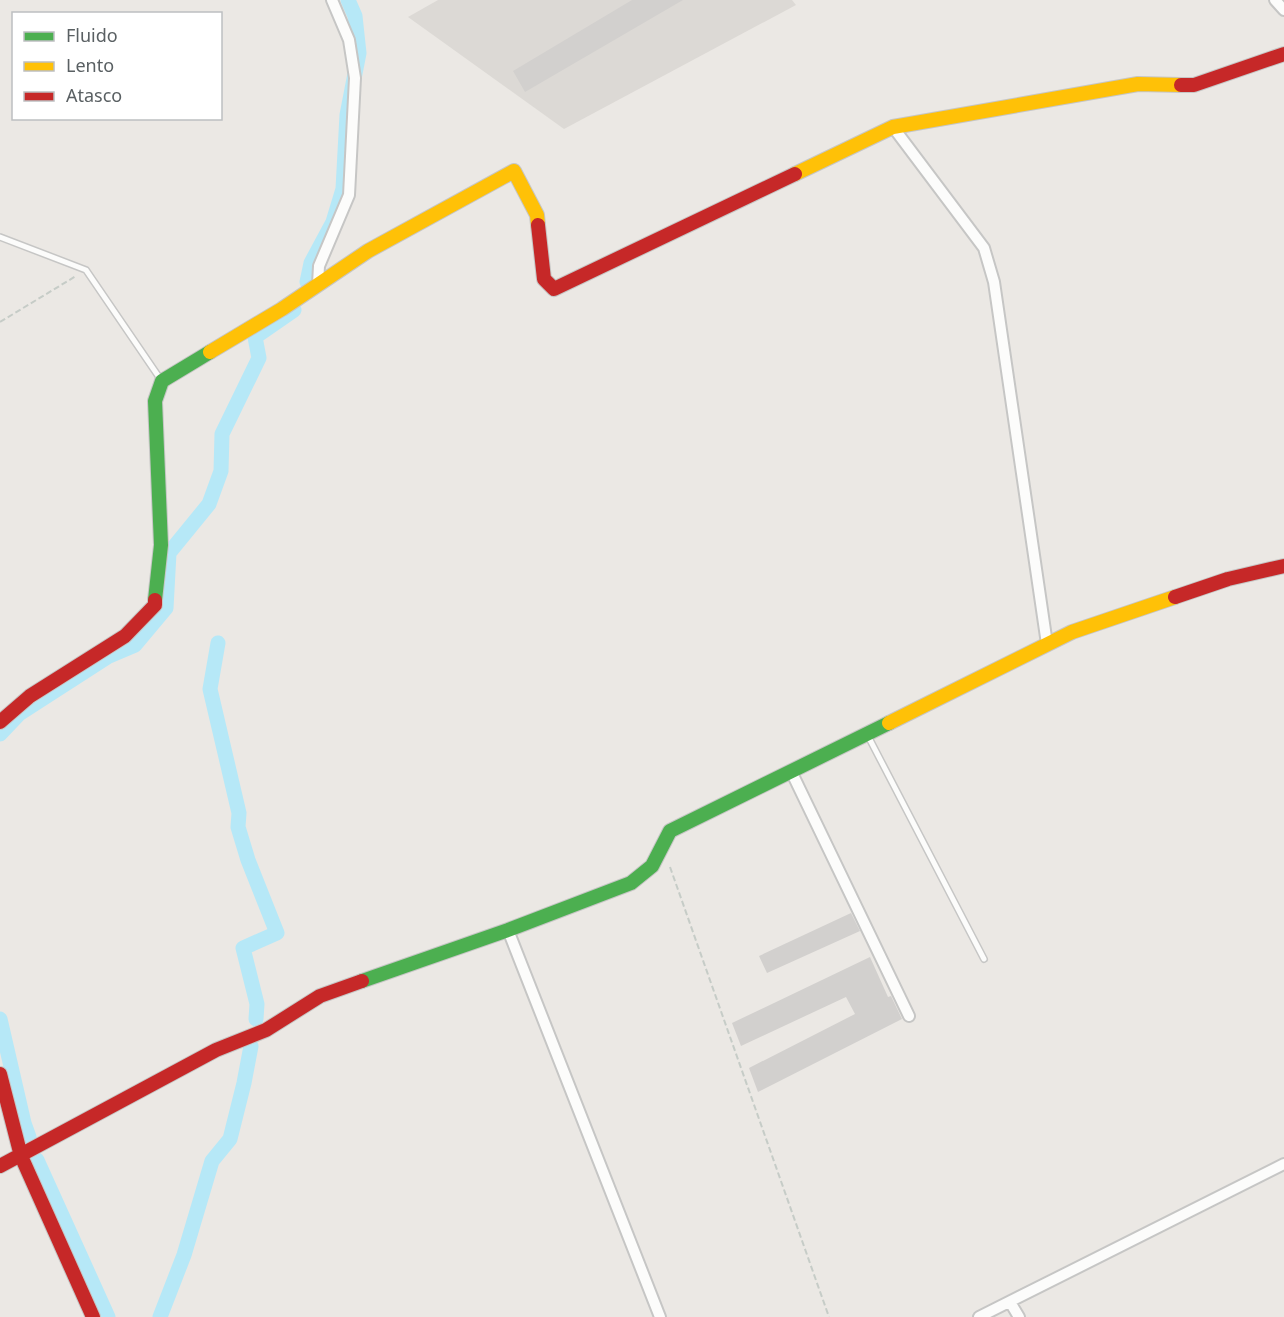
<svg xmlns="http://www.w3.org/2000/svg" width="1284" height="1317" font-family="'Noto Sans',sans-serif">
<rect width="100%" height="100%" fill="#ebe8e4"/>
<path fill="#dcd9d5" d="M 438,0 L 792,0 L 796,5 L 564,129 L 408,17 Z"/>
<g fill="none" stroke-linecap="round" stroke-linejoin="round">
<path stroke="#b6e8f7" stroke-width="15" d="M 307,282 L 311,263 L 333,222 L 343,189 L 347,115 L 359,53 L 355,16 L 348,0
M 218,643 L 210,689 L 239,813 L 238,827 L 248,860 L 277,933 L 243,948 L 257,1004 L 256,1019
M 0,734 L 19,714 L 109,656 L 135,645 L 166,608 L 169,553 L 209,504 L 221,471 L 222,434 L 259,358 L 255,337 L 294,310
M 0,1019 L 24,1123 L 29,1137
M 37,1160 L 108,1317
M 160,1317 L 184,1255 L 212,1161 L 230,1139 L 244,1083 L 251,1046"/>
</g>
<path fill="#d2d0ce" d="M 632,0 L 683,0 L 525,92 L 513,71 Z
M 851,913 L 860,931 L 767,973 L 759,956 Z
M 870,957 L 888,997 L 891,996 L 902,1019 L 758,1092 L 749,1068 L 855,1014 L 846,997 L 741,1046 L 732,1023 Z"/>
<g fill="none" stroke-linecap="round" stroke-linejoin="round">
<defs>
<path id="lane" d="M 0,237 L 86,270 L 161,380
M 868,736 L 984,959"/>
<path id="street" d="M 1275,0 L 1284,10
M 893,127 L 984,248 L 994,282 L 1047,644
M 318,284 L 319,266 L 349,195 L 355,78 L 349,40 L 332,0
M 791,771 L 909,1016
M 508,930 L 660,1317
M 1010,1302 L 1019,1317
M 979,1317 L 1284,1164"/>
<path id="fast" d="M 155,600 L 161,545 L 155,401 L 162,381 L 210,352
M 362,981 L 508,930 L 631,883 L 652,866 L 670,831 L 889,723"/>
<path id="slow" d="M 795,174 L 893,127 L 1138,84 L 1181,85
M 210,352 L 282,309 L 368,251 L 514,171 L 537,215 L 538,225
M 889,723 L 1072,632 L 1175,597"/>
<path id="jam" d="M 1181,85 L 1194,85 L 1284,54
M 538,225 L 544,279 L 554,289 L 795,174
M 1175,597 L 1228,579 L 1284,566
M 0,722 L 30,696 L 125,636 L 155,605 L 155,600
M 0,1074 L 21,1156 L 93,1317
M 0,1166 L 216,1050 L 266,1030 L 320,996 L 362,981"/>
</defs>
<use href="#lane" stroke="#c6c6c5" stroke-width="8"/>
<use href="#street" stroke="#c6c6c5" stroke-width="14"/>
<use href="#fast" stroke="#c6c6c5" stroke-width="16"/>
<use href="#slow" stroke="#c6c6c5" stroke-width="16"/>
<use href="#jam" stroke="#c6c6c5" stroke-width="16"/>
<path stroke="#c6ccc7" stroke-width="2" stroke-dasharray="6 3" stroke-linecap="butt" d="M 0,322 L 76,276
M 670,867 L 829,1317"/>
<use href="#lane" stroke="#fcfcfb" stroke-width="5"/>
<use href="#street" stroke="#fcfcfb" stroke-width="10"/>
<use href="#fast" stroke="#4caf50" stroke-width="14"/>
<use href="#slow" stroke="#ffc107" stroke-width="14"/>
<use href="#jam" stroke="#c62828" stroke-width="14"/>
</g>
<rect x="12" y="12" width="210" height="108" fill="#ffffff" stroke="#bdbfc1" stroke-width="1.5"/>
<rect x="24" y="32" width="30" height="9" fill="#4caf50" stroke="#bdbfc1" stroke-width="1.5"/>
<text x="66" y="42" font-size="18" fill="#5a6063">Fluido</text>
<rect x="24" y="62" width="30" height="9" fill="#ffc107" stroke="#bdbfc1" stroke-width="1.5"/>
<text x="66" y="72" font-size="18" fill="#5a6063">Lento</text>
<rect x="24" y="92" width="30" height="9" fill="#c62828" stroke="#bdbfc1" stroke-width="1.5"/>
<text x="66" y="102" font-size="18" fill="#5a6063">Atasco</text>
</svg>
